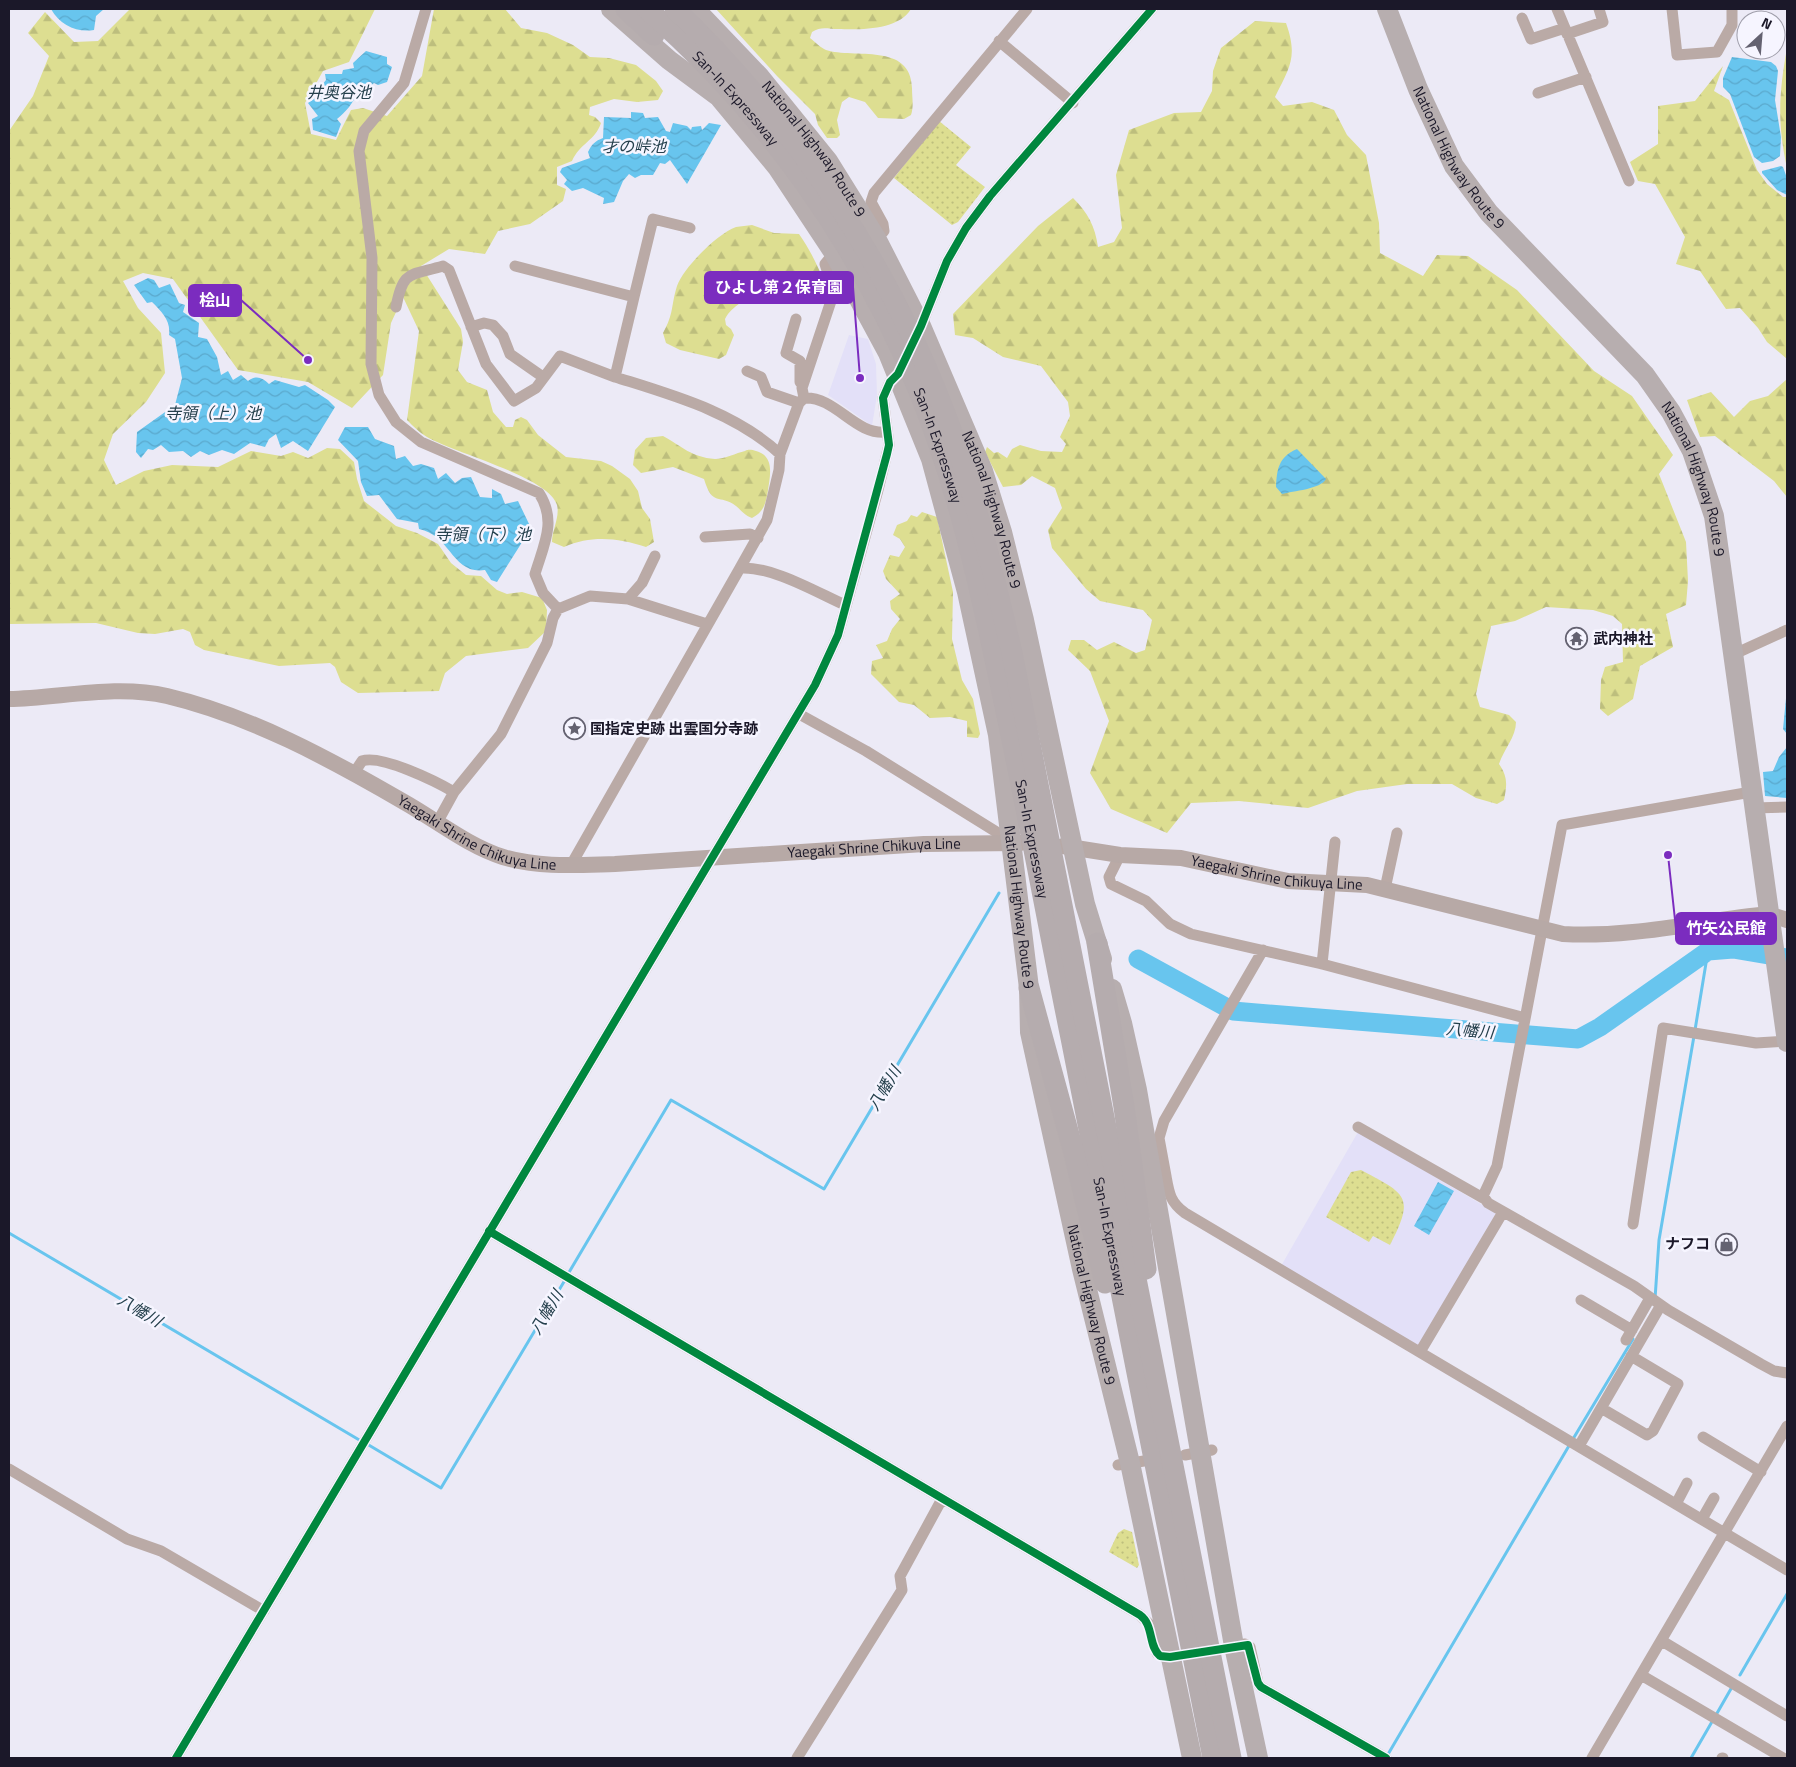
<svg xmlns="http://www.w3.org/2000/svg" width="1796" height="1767" font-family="'Titillium Web','Noto Sans JP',sans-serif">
<defs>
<pattern id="grass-dots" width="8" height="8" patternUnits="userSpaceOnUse" patternTransform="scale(1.25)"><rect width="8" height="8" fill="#ddde91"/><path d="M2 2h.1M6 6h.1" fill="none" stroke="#bdbe7d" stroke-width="1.8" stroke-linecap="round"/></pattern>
<pattern id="forest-firs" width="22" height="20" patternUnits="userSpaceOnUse" patternTransform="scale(1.25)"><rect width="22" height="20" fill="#ddde91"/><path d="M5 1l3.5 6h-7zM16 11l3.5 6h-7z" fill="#bdbe7d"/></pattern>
<pattern id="water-waves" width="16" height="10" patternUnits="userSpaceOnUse" patternTransform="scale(1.25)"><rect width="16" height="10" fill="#68c5ee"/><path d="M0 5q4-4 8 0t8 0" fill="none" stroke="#5aa8cc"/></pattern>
</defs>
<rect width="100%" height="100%" fill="#eceaf6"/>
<path fill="#e3e0f8" d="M 849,335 L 868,339 L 876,364 L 877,395 L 872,426 L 828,395 Z
M 1358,1132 L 1360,1132 L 1496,1213 L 1419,1345 L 1417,1345 L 1281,1266 Z"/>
<path fill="url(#grass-dots)" d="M 939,121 L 971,147 L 956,165 L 985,187 L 958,222 L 952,225 L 894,178 C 909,158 925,141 939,121 Z
M 1361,1170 C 1405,1194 1416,1195 1390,1245 L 1373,1236 L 1369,1242 L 1326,1217 L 1351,1172 Z
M 1124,1529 L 1132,1532 L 1139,1565 L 1137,1568 L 1109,1552 L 1118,1533 Z"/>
<path fill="url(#forest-firs)" d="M 130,9 L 375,9 L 349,62 L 323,71 L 305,103 L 311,134 L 336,140 L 351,110 L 363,108 L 387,116 L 422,76 L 434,9 L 505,9 L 521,28 L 547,33 L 573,45 L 590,57 L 609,58 L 636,65 L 656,81 L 663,91 L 658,100 L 637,102 L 614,99 L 590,107 L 589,115 L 595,117 L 601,123 C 595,141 580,143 572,161 L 557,167 L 557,185 L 566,189 L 563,201 L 530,224 L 498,231 L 485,254 L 449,249 L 421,266 L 461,329 L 463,342 L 458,370 L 467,382 L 487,390 L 493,412 L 506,427 L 513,427 L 515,420 L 521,417 L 527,420 L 538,435 L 566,457 L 601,461 L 612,466 L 630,479 L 638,491 L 642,508 L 650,519 L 654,542 L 646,547 C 618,538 592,535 564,547 L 552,542 C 552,530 560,517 557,505 C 549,477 454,453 427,437 C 420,433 413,426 407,420 L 419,331 L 403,297 L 391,323 L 383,375 L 352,408 L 308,382 L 238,370 L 173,279 L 143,273 L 123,281 L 138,308 L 161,333 L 165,373 L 146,402 L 113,434 L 104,460 L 116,485 L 144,471 L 172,465 L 218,467 L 251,451 L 281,456 L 293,452 L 308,458 L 327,448 L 340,449 L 354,462 L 357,479 L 364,501 L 396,526 L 417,533 L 438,544 L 451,563 L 466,575 L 481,576 L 497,590 L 507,594 L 522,592 L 542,598 L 547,610 L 546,631 L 528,648 L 466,656 L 445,673 L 439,691 L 358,693 L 341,682 L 335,667 L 330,663 L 279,666 L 204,650 L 195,645 L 190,632 L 183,629 L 155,634 L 138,633 L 96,623 L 9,624 L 9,131 L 33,96 L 49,56 L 28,33 L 45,12 L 74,42 L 98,41 Z
M 716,9 L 911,9 C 899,30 860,30 838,29 C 828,29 821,26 812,32 L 810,38 C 815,42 821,48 826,50 C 854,59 911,42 912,88 C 912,98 914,106 911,115 L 904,119 L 878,118 L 865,102 L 849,97 L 842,102 L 837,120 L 840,135 L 837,138 L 827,138 L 818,125 L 815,114 L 777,76 Z
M 1255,21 L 1286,23 C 1298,57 1290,67 1275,97 L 1283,106 L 1312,102 L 1334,110 L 1347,135 L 1366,155 L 1379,223 L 1380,253 L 1423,276 L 1437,255 L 1468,256 L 1517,290 L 1594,371 L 1632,396 L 1673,455 L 1659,474 L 1686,542 L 1688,581 L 1686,605 L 1666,614 L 1673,647 L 1640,666 L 1633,699 L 1608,716 L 1600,709 L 1601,680 L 1605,667 L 1623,662 L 1622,624 L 1613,616 L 1593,610 L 1546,607 L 1515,621 L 1491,626 L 1476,694 L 1480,707 L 1509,715 L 1516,722 C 1516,737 1504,749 1499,764 C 1508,777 1507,785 1504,800 L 1497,804 L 1476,798 L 1452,784 L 1407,784 L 1357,791 L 1308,808 L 1239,801 L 1191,803 L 1167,833 L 1111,809 L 1090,773 L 1109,721 L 1090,671 L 1068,650 L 1071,640 L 1084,640 L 1097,650 L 1114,642 L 1136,653 L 1145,650 L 1152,620 L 1143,610 L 1100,601 L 1086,589 L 1052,548 L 1048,530 L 1062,508 L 1055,488 L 1032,476 L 1021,485 L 1003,487 L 985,452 L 987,447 L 994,453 L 998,452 L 1007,458 L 1012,449 L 1020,445 L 1041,451 L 1062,452 L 1066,444 L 1060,437 L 1070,416 L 1068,402 L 1041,366 L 1003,357 L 973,338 L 955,335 L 953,314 L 1038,226 L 1073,198 C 1088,213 1095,226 1098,247 L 1114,242 L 1122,228 L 1116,175 L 1129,130 L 1174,113 L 1201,112 L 1212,91 L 1213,71 L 1221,48 Z
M 1787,48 L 1787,168 C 1777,122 1779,93 1787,48 Z
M 1723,66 L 1714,91 L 1729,100 L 1757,170 L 1767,184 L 1783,197 L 1787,197 L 1787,359 L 1767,342 L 1758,328 L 1740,308 L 1726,309 L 1700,271 L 1676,264 L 1685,237 L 1655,184 L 1638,181 L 1630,162 L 1658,144 L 1658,106 L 1695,101 Z
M 752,225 L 774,233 L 799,234 C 811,251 817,265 825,283 L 824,288 L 813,292 C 801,289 792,280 781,277 C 760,271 753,291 741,302 C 734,308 729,311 725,319 L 726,325 L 731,329 L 734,335 L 726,355 L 719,359 L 680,350 L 666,343 L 663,333 C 674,314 671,305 677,286 C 684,267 717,234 736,227 C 741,226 747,226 752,225 Z
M 1787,379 L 1787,497 L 1774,481 L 1715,436 L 1700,437 L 1687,400 L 1711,392 L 1734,417 L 1750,401 L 1768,396 Z
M 663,436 C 683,447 691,457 715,459 C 725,459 736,453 745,451 C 749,449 752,450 756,451 C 775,456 770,476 768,490 C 766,503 764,512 752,518 C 744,515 742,511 736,506 C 719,493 713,508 704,479 L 673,467 L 641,473 L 633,465 L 635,450 L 646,438 Z
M 922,512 L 937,517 L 953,592 L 952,639 L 962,680 L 973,699 L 980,734 L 978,738 L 967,737 L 967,721 L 950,717 L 930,718 L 914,705 L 899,702 L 871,674 L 872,661 L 883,658 L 876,645 L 887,641 L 892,629 L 900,619 L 891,609 L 890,601 L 900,594 L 886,579 L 883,571 L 890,555 L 899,557 L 905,547 L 900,539 L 893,535 L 897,525 L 907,521 L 911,515 L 917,517 Z"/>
<path fill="url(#water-waves)" d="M 51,9 L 104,9 L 96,16 L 94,30 C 77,33 60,25 51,9 Z
M 366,51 L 387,57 L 387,64 L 392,67 L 387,82 L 378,85 L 374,83 L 370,86 L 367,93 L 357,94 C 353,103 345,113 337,119 L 341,124 L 336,137 L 313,130 L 312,119 L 318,116 L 308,103 L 320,95 L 317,91 L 326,80 L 325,74 L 342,74 L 343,70 L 354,68 L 353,63 Z
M 1732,57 L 1771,62 L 1776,66 L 1778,71 L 1775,100 L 1781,137 L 1780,156 L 1773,161 L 1762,163 L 1754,157 L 1730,94 L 1723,87 L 1723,78 Z
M 631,112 L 643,113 L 645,118 L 658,117 L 666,131 L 670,132 L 673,123 L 687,126 L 691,130 L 692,127 L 701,126 L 702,130 L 709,123 L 721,125 L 687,184 L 670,160 L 665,164 L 660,163 L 653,175 L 641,175 L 635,178 L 629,174 L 623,181 L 614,202 L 603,204 L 604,198 L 583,188 L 572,191 L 564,184 L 567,180 L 560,172 L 562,168 L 590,158 L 588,152 C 592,144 595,141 603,138 L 604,117 L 631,118 Z
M 1781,166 L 1783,167 L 1787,178 L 1787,195 L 1777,190 L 1762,173 L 1762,171 Z
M 148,278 L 154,280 L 159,288 L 170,284 L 179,303 L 185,305 L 183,312 L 199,323 L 198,337 L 207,339 L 217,357 L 221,375 L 228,371 L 233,380 L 241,375 L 248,381 C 256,375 262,377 269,384 L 275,380 L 299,387 L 305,385 L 328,400 L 335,407 L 308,451 L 293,441 L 281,448 L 276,434 L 269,439 L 265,447 L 250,443 L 234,454 L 222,450 L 209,455 L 200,451 L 191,457 L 183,451 L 169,452 L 161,445 L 153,450 L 148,449 L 141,458 L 136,452 L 137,432 L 175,405 L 182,378 L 175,339 L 169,335 C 171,321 162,312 152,302 L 147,303 L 134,285 Z
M 345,427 L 368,427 L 375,439 L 394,446 L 396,459 L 405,456 L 413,466 L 421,464 L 434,468 L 438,479 L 446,473 L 455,483 L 462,478 L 471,477 L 480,497 L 492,498 L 492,489 L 501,494 L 505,504 L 518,501 L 531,528 L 497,582 L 491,580 L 485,570 C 452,575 451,535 419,529 L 418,523 L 397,519 L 379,495 L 367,496 L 361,482 L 358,461 L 338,440 Z
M 1297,449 L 1326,479 C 1321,489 1293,491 1282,494 L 1276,487 C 1277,470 1278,457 1297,449 Z
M 1787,688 L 1787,734 L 1783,729 Z
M 1787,747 L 1787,798 L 1765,796 L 1763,772 L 1773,771 L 1779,757 Z
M 1438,1182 L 1454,1191 L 1429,1235 L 1414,1226 Z"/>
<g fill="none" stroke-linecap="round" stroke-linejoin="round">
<path stroke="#68c5ee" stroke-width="3" d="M 1695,1030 L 1708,951
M 9,1233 L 361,1441
M 568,1274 L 671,1100 L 824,1189 L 999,893
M 1655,1299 L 1659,1240 L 1694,1036
M 1573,1439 L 1633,1339
M 367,1444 L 441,1488 L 565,1280
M 1740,1675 L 1787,1594
M 1716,1715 L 1732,1687
M 1387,1756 L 1570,1444
M 1691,1758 L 1713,1720"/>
<path stroke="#68c5ee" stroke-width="19" d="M 1138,959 L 1233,1011 L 1578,1039 L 1600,1027 L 1708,951 L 1733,949 L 1787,958"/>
<path stroke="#baaaa6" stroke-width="11" d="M 426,9 L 404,83 L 364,131 L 359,151 L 372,258 L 371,364 L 379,395 L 396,422 L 421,442 L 539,493 C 557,521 544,544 535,574 L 543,593 L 558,609 L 590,596 L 628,599 L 707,624
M 1557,9 L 1629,181
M 1672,9 L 1677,55 L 1717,52 L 1732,25 L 1732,9
M 1522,18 L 1531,39 L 1565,28
M 1567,34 L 1603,22 L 1599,9
M 999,41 L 1073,103
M 1538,93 L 1586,77
M 876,238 L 884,231 L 883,224 L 871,202 L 874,193 L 1027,9
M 515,266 L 634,297 L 653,219 L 690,228
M 396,307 C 403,270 409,276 443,266 L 449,270 L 486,364 L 514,401 L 536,388 L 560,356 L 615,377 L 634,297
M 796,319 L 786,353 L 800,361 L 800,382
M 921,326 L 947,261 L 966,228 L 990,196 L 1152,9
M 471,327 L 484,323 L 493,325 L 503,336 L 510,354 L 543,377
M 747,371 L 761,377 L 767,392 L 799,403
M 615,377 C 672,395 735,412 780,454
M 804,398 L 802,388 L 834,292 L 825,264 L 834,253
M 705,537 L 750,534 L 758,538
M 740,568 L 767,520 L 779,470 L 780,454 L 799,403 L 804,398 C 836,396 855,436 887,432
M 628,599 L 642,583 L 655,556
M 1732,653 L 1741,651 L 1787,630
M 799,714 L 866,751 L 1011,841
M 354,773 L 362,761 C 381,754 437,782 454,792
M 1751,792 L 1562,825 L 1497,1166 L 1483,1196 L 1488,1203 L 1634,1286 L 1668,1310 L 1761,1364 L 1774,1371 L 1787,1373
M 1754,808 L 1787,807
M 438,821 L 454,792 L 501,734 L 547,643 L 553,618 L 558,609
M 1120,855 L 1109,877 L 1111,884 L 1146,901 L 1170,924 L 1191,934 L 1322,964 L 1525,1018
M 571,865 L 740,568 C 772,566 816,592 845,605
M 1385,889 L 1397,833
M 1322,964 L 1335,842
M 1358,1127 L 1483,1198
M 1166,1176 C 1169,1193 1170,1202 1185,1213 L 1787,1570
M 1160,1177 L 1166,1176 L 1159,1138 L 1164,1121 L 1263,950
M 1633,1224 L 1663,1028 L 1756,1043 L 1787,1041
M 489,1231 L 1140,1615 L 1149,1624 L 1157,1653 L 1165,1657 L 1175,1656
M 1581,1300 L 1632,1330
M 1626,1340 L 1650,1298
M 1420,1352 L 1503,1212
M 1601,1408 L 1647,1435 L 1653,1431 L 1678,1384 L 1631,1356
M 1703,1437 L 1761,1472
M 1579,1446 L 1661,1305
M 1185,1455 L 1212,1450
M 1118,1465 L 1144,1461
M 9,1469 L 127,1539 L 161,1551 L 264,1611
M 1676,1504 L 1687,1483
M 1702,1519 L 1714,1498
M 1662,1641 L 1787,1716
M 1229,1647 L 1245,1644 L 1250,1647 L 1258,1683 L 1261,1687 L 1386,1758
M 1641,1675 L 1783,1758
M 176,1758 L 815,685 L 838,635 L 878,490 L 889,445 L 883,398 L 890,382 L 898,374
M 797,1758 L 902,1590 L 900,1576 L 942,1499
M 1592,1758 L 1787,1426
M 1722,1758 L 1723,1758"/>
<g stroke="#b7a9a6" stroke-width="16">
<path id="s1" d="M 9,699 C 60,698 116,684 167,696 C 251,716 330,759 404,802 C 436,820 468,846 503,857 C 540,868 577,865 615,864 L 924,844 L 1021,843"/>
<path id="s2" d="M 1063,846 L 1120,855 L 1181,858 L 1288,881 L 1367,885 L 1563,934 C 1632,938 1700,921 1768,914 L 1787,920"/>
</g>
<g stroke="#b7aeaf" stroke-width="20">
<path id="s3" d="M 611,9 L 669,60 L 719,97 L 777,167 L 834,253 L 888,353 L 931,459 L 967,592 L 998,735 L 1029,988 L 1030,1032 L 1082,1269 L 1130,1463 L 1192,1758"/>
<path id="s4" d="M 695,9 L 760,77 L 828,161 L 876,238 L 921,326 L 983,471 L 1002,532 L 1024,620 L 1085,904 L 1102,959"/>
<path id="s5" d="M 1387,9 L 1418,89 L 1454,166 L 1489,213 L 1645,375 L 1671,412 L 1692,451 L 1714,516 L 1787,1042"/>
<path d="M 1112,989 L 1122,1023 L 1137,1090 L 1234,1646 L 1258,1758"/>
</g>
<g stroke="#b5acae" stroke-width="21">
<path d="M 626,9 L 654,35"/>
<path id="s6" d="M 647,9 C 765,112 859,243 918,389 C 955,479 977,574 997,669 C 1024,792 1046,915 1071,1038 C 1118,1278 1165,1518 1213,1758"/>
<path d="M 675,9 C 798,128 895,272 953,435 C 978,506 995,580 1012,653 L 1231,1758"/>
<path d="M 1097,943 L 1124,1107 L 1146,1269"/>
<path d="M 1029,988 L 1074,1153 L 1105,1283"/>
</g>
<defs>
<path id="cycleway" d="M 489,1231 L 1140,1615 C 1154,1625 1148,1646 1160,1656 L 1170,1657 L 1248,1645 L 1258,1683 L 1261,1687 L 1386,1758
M 176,1758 L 815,685 L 838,635 L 887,454 L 889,445 L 883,398 L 890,382 L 898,374 L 921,326 L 947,261 L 966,228 L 990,196 L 1152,9"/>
</defs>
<use href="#cycleway" stroke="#f6f5ff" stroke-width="11"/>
<use href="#cycleway" stroke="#00873e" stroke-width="8"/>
</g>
<defs>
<symbol id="temple-ring" viewBox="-11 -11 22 22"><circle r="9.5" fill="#f6f5ff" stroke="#646271" stroke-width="1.5"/><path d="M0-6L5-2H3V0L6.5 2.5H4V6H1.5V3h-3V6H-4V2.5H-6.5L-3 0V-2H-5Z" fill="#646271"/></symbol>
<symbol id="sight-ring" viewBox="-11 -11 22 22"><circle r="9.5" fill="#f6f5ff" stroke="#646271" stroke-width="1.5"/><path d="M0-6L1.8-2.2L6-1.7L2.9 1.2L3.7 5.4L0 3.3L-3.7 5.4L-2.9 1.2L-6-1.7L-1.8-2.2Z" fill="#646271"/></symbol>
<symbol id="shop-ring" viewBox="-11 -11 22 22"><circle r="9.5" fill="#f6f5ff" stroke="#646271" stroke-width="1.5"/><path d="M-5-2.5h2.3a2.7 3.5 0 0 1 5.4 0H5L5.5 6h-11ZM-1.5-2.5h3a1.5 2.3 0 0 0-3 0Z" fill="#646271"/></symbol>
</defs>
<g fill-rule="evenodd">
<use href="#temple-ring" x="1564" y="626" width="25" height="25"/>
<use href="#sight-ring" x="562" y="716" width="25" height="25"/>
<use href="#shop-ring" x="1714" y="1232" width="25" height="25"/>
</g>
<g text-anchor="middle" stroke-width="5" stroke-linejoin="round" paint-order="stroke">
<g font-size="15" fill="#1b1829" stroke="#f6f5ff">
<text dy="5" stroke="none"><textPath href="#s6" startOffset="126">San-In Expressway</textPath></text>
<text dy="5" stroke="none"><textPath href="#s4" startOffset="184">National Highway Route 9</textPath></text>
<text dy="5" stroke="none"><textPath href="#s5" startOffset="166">National Highway Route 9</textPath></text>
<text dy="5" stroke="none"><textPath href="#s6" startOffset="531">San-In Expressway</textPath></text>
<text dy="5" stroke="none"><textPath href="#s5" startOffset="571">National Highway Route 9</textPath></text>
<text dy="5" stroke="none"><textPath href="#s4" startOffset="589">National Highway Route 9</textPath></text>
<text dy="5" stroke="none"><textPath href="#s1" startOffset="500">Yaegaki Shrine Chikuya Line</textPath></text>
<text dy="5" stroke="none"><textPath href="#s6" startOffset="936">San-In Expressway</textPath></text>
<text dy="5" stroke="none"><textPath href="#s1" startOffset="905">Yaegaki Shrine Chikuya Line</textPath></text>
<text dy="5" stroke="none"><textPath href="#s2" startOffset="216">Yaegaki Shrine Chikuya Line</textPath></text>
<text dy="5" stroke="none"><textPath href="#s3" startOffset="1019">National Highway Route 9</textPath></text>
<text dy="5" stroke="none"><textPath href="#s6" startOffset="1341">San-In Expressway</textPath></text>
<text dy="5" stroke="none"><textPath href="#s3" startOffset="1424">National Highway Route 9</textPath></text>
</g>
<g font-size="15" font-weight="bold" fill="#1b1829" stroke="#f6f5ff" text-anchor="start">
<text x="1593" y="644">武内神社</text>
<text x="590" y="734">国指定史跡 出雲国分寺跡</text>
<text x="1710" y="1249" text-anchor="end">ナフコ</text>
</g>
<g font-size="16" font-style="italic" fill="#25404d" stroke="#f6f5ff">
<text x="339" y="98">井奥谷池</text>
<text x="634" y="152">才の峠池</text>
<text x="213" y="419">寺領（上）池</text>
<text x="483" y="540">寺領（下）池</text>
<text transform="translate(1470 1030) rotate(5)" y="6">八幡川</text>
<text transform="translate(884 1088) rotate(-59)" y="6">八幡川</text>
<text transform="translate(140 1310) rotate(31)" y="6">八幡川</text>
<text transform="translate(546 1312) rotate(-59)" y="6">八幡川</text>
</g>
</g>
<path fill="none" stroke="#7b2cbf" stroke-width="2" d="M860 378L853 287M308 360L241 300M1668 855L1676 929"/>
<g fill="#7b2cbf" stroke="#f6f5ff" stroke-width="2">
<circle cx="860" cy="378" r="5"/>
<circle cx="308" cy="360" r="5"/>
<circle cx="1668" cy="855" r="5"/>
</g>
<g fill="#7b2cbf" stroke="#7b2cbf" stroke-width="2">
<rect x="705" y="272" width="148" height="31" rx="5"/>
<rect x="189" y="285" width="52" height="31" rx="5"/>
<rect x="1676" y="913" width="100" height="31" rx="5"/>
</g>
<g font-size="16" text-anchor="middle" font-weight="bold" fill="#fff">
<text x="779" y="293">ひよし第２保育園</text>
<text x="215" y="306">桧山</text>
<text x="1726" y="934">竹矢公民館</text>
</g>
<rect width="1796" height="1767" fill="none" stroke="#1b1829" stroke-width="20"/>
<g transform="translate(1761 35) rotate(26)"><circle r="24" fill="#f6f5ff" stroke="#9e9da9"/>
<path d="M0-4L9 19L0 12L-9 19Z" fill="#646271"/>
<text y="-8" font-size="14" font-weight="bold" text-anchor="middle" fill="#1b1829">N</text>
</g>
</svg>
